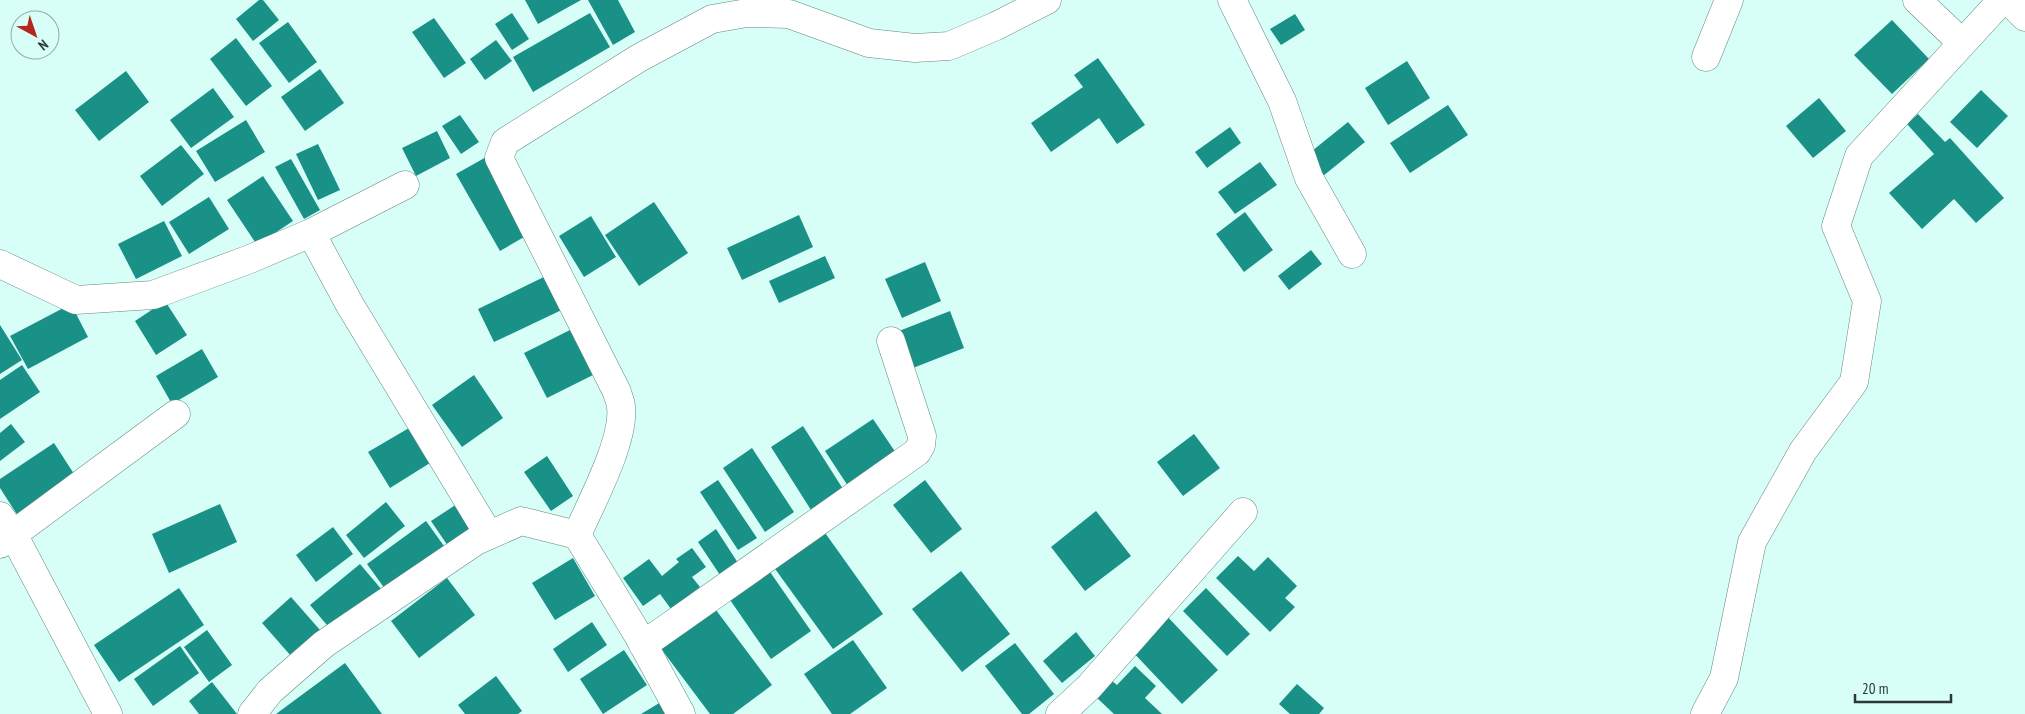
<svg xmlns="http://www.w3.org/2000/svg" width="2025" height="714" font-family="'PT Sans Narrow',sans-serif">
<rect width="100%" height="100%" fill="#d8fef8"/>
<path fill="#199187" d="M 259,0 L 263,0 L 279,20 L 253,41 L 236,19 Z
M 525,0 L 581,0 L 538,24 Z
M 588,0 L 618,0 L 635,32 L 613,45 Z
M 512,13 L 529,39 L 512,50 L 495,24 Z
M 590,13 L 610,47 L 533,92 L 513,57 Z
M 1295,14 L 1305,30 L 1281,45 L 1270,29 Z
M 434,18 L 466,63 L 444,78 L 412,32 Z
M 1892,20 L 1929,59 L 1892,94 L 1854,55 Z
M 288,22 L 317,62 L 289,83 L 259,43 Z
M 236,38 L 272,86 L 246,106 L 210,59 Z
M 496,40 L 512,61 L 485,80 L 470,59 Z
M 1098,58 L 1145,125 L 1117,144 L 1099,118 L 1051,152 L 1031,123 L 1083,87 L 1074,75 Z
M 1407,61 L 1430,98 L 1388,125 L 1365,88 Z
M 320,69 L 344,103 L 305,131 L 281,97 Z
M 126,71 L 149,102 L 99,141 L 75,110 Z
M 213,88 L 234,117 L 191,148 L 170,120 Z
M 1981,90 L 2008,116 L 1977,148 L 1950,122 Z
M 1819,98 L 1846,131 L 1813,158 L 1786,126 Z
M 1448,105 L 1468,135 L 1410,173 L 1390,143 Z
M 1918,114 L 1945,142 L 1950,138 L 2004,198 L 1976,223 L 1954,199 L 1922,229 L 1889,193 L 1934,154 L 1907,124 Z
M 460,115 L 479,142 L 461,154 L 442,126 Z
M 246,120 L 265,152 L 215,182 L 196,151 Z
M 1348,122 L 1365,142 L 1323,176 L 1307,155 Z
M 1230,127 L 1241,143 L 1207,168 L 1195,152 Z
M 437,131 L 450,158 L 416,176 L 402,148 Z
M 318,144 L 340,190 L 318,200 L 296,154 Z
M 181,145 L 204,174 L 162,206 L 140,176 Z
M 488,156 L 531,233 L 500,251 L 456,174 Z
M 291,159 L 320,210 L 304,219 L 275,167 Z
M 1260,162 L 1277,185 L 1235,214 L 1218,192 Z
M 263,176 L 293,221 L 257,245 L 227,200 Z
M 209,197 L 229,229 L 189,254 L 169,222 Z
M 654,202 L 688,253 L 639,286 L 605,235 Z
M 1245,212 L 1273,250 L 1244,272 L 1216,234 Z
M 799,215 L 813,247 L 742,280 L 727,248 Z
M 591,216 L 616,257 L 584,277 L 559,236 Z
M 164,221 L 182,256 L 136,279 L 118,244 Z
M 1311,250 L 1322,264 L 1289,290 L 1278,276 Z
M 825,256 L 835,278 L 779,303 L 769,281 Z
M 925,262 L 941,301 L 902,318 L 885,279 Z
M 552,273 L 568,307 L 494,342 L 478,309 Z
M 165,301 L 187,335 L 156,355 L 135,321 Z
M 71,304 L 88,337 L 28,369 L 10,336 Z
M 950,311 L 964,348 L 913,368 L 899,331 Z
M 0,325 L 22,360 L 0,374 Z
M 576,327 L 599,372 L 547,398 L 524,353 Z
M 202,349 L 218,377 L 172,404 L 156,376 Z
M 22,365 L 40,392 L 0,419 L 0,380 Z
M 474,375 L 503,418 L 462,447 L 432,405 Z
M 873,419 L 896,453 L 848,486 L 825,451 Z
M 11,424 L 25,442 L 0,461 L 0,433 Z
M 803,426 L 843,489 L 811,510 L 771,447 Z
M 409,428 L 430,463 L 390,488 L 368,452 Z
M 1194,434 L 1220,468 L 1183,496 L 1157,462 Z
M 54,443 L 76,477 L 18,516 L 0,488 L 0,479 Z
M 752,448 L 794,512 L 765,532 L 723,468 Z
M 547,456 L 573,496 L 551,511 L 524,472 Z
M 718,480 L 757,538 L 738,550 L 700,492 Z
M 925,480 L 962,529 L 931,553 L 893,505 Z
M 386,502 L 405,526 L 364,558 L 346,535 Z
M 460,502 L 476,526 L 448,546 L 431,521 Z
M 220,504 L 237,542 L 169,573 L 152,534 Z
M 1096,511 L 1131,556 L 1085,591 L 1051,547 Z
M 426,521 L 444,546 L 385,589 L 367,564 Z
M 333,527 L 353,554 L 316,582 L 296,555 Z
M 716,529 L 738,563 L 720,575 L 698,542 Z
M 823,530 L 883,614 L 833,649 L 773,566 Z
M 692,548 L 706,567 L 692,577 L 700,587 L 671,609 L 660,594 L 643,606 L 623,578 L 649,559 L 662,576 L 679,562 L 676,559 Z
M 1238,556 L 1254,571 L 1268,557 L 1297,586 L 1285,598 L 1295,607 L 1270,632 L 1216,578 Z
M 573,558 L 595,596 L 555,620 L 532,583 Z
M 360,564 L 382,590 L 332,631 L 310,605 Z
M 768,569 L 811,631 L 771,659 L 728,597 Z
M 961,571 L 1010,634 L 962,672 L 912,609 Z
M 447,578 L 475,615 L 419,658 L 391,621 Z
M 179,588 L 204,625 L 119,682 L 94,645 Z
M 1206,588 L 1250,634 L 1227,656 L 1183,611 Z
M 291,597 L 320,630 L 291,656 L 262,623 Z
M 713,606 L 772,685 L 733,714 L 710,714 L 659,646 Z
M 1164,613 L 1218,670 L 1182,704 L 1129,648 Z
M 592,622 L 607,645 L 568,672 L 553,649 Z
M 207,630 L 232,665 L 209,682 L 184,647 Z
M 1076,632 L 1095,656 L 1062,683 L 1043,661 Z
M 853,640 L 887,688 L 850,714 L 832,714 L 804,674 Z
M 1015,643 L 1054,694 L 1029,714 L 1022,714 L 985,666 Z
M 180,646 L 199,673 L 153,706 L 134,679 Z
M 624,650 L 647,685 L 603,714 L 580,679 Z
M 345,663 L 382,714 L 276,714 Z
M 1135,666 L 1156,686 L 1145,698 L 1162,714 L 1114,714 L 1096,697 L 1111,680 L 1117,685 Z
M 496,676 L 522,711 L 518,714 L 465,714 L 458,705 Z
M 212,682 L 237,714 L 199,714 L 189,701 Z
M 1297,684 L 1324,708 L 1319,714 L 1290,714 L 1279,704 Z
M 666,699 L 675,714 L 641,714 Z"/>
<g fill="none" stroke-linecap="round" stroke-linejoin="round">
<defs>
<path id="street" d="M 1232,0 L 1282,101 L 1309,178 L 1352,254
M 1917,0 L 1962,43
M 2008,0 L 2025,17
M 1706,57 L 1729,0
M 311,233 L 405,185
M 0,264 L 76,300 L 153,295 L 250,259 L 311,233 L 350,305 L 489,535
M 0,516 L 13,534 L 108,714
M 577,535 C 591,503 625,440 621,407 C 621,402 618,397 617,392 L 499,158 L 505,142 L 639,58 L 712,19 L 747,13 L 789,14 L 869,43 L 915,48 L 949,46 L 996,26 L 1047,0
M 0,544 L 176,414
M 643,645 L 917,452 L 921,445 L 922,436 L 891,341
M 252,714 L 270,691 L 324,644 L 476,541 L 521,521 L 577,535 L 638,635 L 681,714
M 1060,714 L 1089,687 L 1243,512
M 1705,714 L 1724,678 L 1752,542 L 1803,451 L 1854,382 L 1867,301 L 1836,226 L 1859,156 L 2002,0"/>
</defs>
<use href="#street" stroke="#648782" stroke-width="29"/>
<use href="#street" stroke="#fff" stroke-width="28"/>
</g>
<g transform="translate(35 35) rotate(140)"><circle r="24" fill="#d8fef8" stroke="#92afaa"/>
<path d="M0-4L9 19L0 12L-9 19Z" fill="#b5261e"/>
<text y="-8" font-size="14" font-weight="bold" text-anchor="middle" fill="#2a3836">N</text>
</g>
<path d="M1855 694v8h96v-8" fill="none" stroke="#2a3836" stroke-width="2.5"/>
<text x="1862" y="694" font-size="15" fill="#2a3836" stroke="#d8fef8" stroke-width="4" paint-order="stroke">20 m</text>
</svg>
